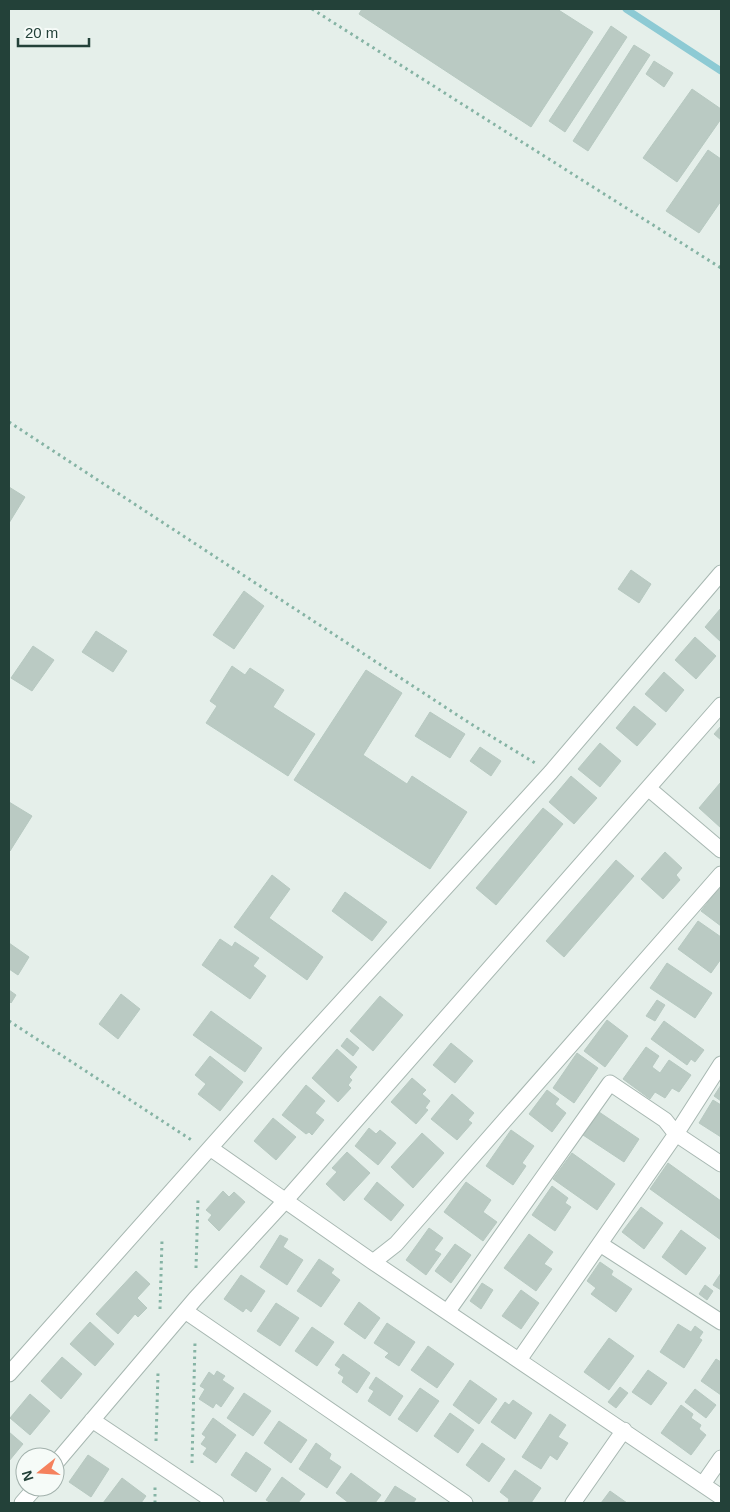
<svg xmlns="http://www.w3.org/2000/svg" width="730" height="1512" font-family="Helvetica,sans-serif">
<rect width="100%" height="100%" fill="#e5efea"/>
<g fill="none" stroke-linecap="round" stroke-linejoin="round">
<path stroke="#8dcad4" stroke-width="7" d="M 626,9 L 721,71"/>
</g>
<path fill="#bacac3" stroke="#b7c9c1" d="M 362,9 L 557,9 L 593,32 L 531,127 L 359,14 Z
M 611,26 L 627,37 L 565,132 L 549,121 Z
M 634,45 L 650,55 L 588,151 L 573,141 Z
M 654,61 L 673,73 L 664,87 L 646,74 Z
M 692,89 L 721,109 L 721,119 L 677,182 L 643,158 Z
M 708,150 L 721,159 L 721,201 L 699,233 L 666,211 Z
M 9,487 L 25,497 L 9,523 Z
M 631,570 L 651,584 L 639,603 L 618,589 Z
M 244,591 L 264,606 L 234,649 L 213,635 Z
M 721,608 L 721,642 L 705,627 Z
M 96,631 L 127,651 L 113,672 L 82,652 Z
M 695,637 L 716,656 L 696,679 L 675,660 Z
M 33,646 L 54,660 L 32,691 L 11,678 Z
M 232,666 L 245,675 L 250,668 L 284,690 L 273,707 L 315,734 L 288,776 L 206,723 L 217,706 L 210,701 Z
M 366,670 L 402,693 L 363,755 L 407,784 L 412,776 L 467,812 L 430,869 L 294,780 Z
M 664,672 L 684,690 L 666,712 L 645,694 Z
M 634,706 L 656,724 L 637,746 L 616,728 Z
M 430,712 L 465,734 L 450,758 L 415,736 Z
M 721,726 L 721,740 L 714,734 Z
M 600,743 L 621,761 L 600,787 L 578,769 Z
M 480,747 L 501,761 L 491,776 L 470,761 Z
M 571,776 L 597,798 L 574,824 L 549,802 Z
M 721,782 L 721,828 L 699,808 Z
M 9,802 L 32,816 L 10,851 L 9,850 Z
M 543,808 L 563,824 L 496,905 L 476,888 Z
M 665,852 L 682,868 L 676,875 L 680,880 L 663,899 L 641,879 Z
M 616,860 L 634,876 L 564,957 L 546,941 Z
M 272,875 L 290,889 L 269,918 L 323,957 L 307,980 L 234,927 Z
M 719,888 L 721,890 L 721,926 L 701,911 Z
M 345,892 L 387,922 L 372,941 L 332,911 Z
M 698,921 L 721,937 L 721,959 L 711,973 L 678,949 Z
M 220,939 L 232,947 L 235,942 L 259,958 L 253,966 L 266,976 L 250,999 L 202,965 Z
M 9,943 L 29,957 L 18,975 L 9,969 Z
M 667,963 L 712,993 L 695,1018 L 650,988 Z
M 9,990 L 16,995 L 11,1003 L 9,1001 Z
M 121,994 L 140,1009 L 118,1039 L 99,1024 Z
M 380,996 L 403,1015 L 373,1051 L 350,1031 Z
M 657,1000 L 665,1005 L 655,1021 L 646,1016 Z
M 211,1011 L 262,1048 L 245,1072 L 193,1035 Z
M 607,1020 L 628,1036 L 605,1067 L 584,1051 Z
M 664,1021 L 704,1050 L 695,1062 L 691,1059 L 687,1065 L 651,1039 Z
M 347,1038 L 359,1048 L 353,1056 L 341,1046 Z
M 451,1043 L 473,1061 L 455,1083 L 433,1065 Z
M 646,1047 L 659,1056 L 652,1067 L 660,1073 L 669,1060 L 691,1075 L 679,1092 L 672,1088 L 665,1098 L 655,1092 L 650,1099 L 623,1079 Z
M 337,1049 L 357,1067 L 349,1077 L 352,1080 L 348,1085 L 351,1088 L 338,1102 L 312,1078 Z
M 577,1053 L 598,1068 L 574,1103 L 553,1088 Z
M 210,1056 L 243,1082 L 220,1111 L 198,1094 L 206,1084 L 195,1075 Z
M 412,1078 L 426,1090 L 422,1094 L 430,1101 L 425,1108 L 428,1110 L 416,1124 L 391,1102 Z
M 306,1085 L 325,1101 L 315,1113 L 324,1120 L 312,1135 L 309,1132 L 306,1134 L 282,1115 Z
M 721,1085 L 721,1101 L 714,1096 Z
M 547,1090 L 559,1099 L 555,1104 L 566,1113 L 552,1132 L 529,1114 Z
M 452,1094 L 474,1113 L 468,1120 L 472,1123 L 457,1140 L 431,1119 Z
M 713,1100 L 721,1105 L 721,1137 L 699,1123 Z
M 599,1112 L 639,1139 L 624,1162 L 583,1135 Z
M 273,1118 L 296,1137 L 276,1160 L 254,1141 Z
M 369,1128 L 376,1134 L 380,1130 L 396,1143 L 378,1165 L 355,1146 Z
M 511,1130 L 534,1146 L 522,1163 L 526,1166 L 513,1185 L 486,1166 Z
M 422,1133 L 444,1153 L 413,1188 L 391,1167 Z
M 347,1152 L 370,1173 L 344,1201 L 326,1184 L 337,1172 L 332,1168 Z
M 572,1153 L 615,1184 L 597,1210 L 553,1179 Z
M 668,1163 L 721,1201 L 721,1240 L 650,1189 Z
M 377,1182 L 404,1205 L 391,1221 L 364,1199 Z
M 466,1182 L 491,1200 L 483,1212 L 497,1222 L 483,1241 L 444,1212 Z
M 552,1186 L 568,1198 L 565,1203 L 571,1207 L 555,1231 L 532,1215 Z
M 223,1191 L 229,1197 L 234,1192 L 245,1202 L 219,1231 L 208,1220 L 212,1215 L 206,1210 Z
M 641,1207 L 663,1223 L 644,1249 L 622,1232 Z
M 429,1228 L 443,1238 L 434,1250 L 441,1254 L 426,1275 L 406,1260 Z
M 681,1230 L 706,1248 L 686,1275 L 662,1257 Z
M 529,1234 L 553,1252 L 544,1264 L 552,1269 L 536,1291 L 504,1268 Z
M 280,1235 L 288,1239 L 283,1247 L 303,1260 L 287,1285 L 260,1267 Z
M 455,1244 L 471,1255 L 451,1283 L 435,1271 Z
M 319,1259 L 334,1269 L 331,1273 L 340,1280 L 321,1307 L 297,1291 Z
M 600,1262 L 613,1271 L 611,1275 L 632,1289 L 616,1312 L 591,1294 L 596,1288 L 587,1281 Z
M 136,1271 L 150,1284 L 137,1298 L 147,1308 L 138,1317 L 135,1314 L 118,1334 L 96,1314 Z
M 721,1273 L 721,1290 L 713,1285 Z
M 241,1275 L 265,1291 L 251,1312 L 246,1308 L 243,1312 L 224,1299 Z
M 482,1283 L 493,1290 L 481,1309 L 470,1301 Z
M 705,1285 L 713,1291 L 707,1300 L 699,1294 Z
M 521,1290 L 539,1303 L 521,1329 L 502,1316 Z
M 359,1302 L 380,1318 L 365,1339 L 344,1324 Z
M 276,1303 L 299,1318 L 280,1346 L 257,1331 Z
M 90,1322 L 114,1344 L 95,1366 L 70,1344 Z
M 387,1323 L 415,1342 L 399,1366 L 385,1357 L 389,1353 L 374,1343 Z
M 678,1324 L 691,1332 L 695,1326 L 703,1332 L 699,1338 L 702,1340 L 684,1368 L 660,1352 Z
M 312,1327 L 334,1342 L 317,1366 L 295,1351 Z
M 609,1338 L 634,1356 L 609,1390 L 584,1372 Z
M 428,1346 L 454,1364 L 437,1388 L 411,1370 Z
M 343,1354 L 370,1373 L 357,1393 L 342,1382 L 344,1377 L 338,1373 L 341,1369 L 335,1365 Z
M 62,1357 L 82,1374 L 61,1399 L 41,1381 Z
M 716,1359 L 721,1362 L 721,1395 L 701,1381 Z
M 648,1370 L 667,1383 L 651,1405 L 632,1392 Z
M 217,1371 L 225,1376 L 222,1380 L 234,1388 L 221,1407 L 216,1403 L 213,1408 L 199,1399 L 205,1389 L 200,1386 L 209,1372 L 214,1376 Z
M 376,1377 L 403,1396 L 390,1416 L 368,1401 L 374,1391 L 369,1388 Z
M 470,1380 L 497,1399 L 479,1424 L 453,1405 Z
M 620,1387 L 628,1393 L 616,1408 L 608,1402 Z
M 420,1388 L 439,1401 L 417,1432 L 398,1419 Z
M 695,1389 L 716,1405 L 706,1418 L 685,1402 Z
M 244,1393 L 271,1411 L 253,1436 L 227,1418 Z
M 30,1394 L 50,1411 L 30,1435 L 10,1418 Z
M 513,1400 L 532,1413 L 515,1439 L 491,1422 L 505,1402 L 509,1405 Z
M 681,1405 L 693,1414 L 691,1418 L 701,1425 L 699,1429 L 706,1435 L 691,1455 L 661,1433 Z
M 450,1413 L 474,1430 L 458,1453 L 434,1436 Z
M 550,1414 L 566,1425 L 558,1437 L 568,1443 L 557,1460 L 550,1455 L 541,1469 L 522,1457 Z
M 213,1418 L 236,1435 L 216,1463 L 203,1454 L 207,1448 L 201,1444 L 206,1437 L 202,1434 Z
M 279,1421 L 307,1440 L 291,1463 L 264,1443 Z
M 9,1432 L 23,1444 L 9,1461 Z
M 316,1443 L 331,1454 L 329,1459 L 341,1467 L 327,1488 L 299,1469 Z
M 482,1443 L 505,1459 L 489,1482 L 466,1465 Z
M 246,1452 L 271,1469 L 256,1492 L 231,1475 Z
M 88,1455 L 109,1469 L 91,1497 L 69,1482 Z
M 515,1470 L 541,1488 L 531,1503 L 508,1503 L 509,1499 L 500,1492 Z
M 351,1473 L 381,1495 L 375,1503 L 349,1503 L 336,1493 Z
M 282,1477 L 305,1494 L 298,1503 L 271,1503 L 266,1500 Z
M 122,1478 L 146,1496 L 141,1503 L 103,1503 Z
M 395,1486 L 416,1499 L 413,1503 L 384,1503 Z
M 610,1491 L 627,1503 L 601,1503 Z"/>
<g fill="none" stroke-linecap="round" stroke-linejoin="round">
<defs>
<path id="minor" d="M 648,788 L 721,850
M 210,1148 L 373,1262 L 721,1497
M 600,1244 L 721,1322
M 373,1262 L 396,1244 L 721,874
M 185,1311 L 465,1503
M 448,1311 L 610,1083 L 665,1120 L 676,1134 L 721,1164
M 519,1360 L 676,1134 L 721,1064
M 9,1374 L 290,1058 L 551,772 L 721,573
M 92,1420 L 216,1503
M 55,1464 L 195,1299 L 285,1201 L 721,705
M 703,1484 L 721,1458
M 22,1503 L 36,1487
M 573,1503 L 624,1430"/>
</defs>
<use href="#minor" stroke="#a7b7b1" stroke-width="17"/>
<path stroke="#85b3a4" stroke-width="3" stroke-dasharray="2.5 4" stroke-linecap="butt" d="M 312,9 L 721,268
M 9,422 L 471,724 L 535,763
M 9,1021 L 193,1141
M 196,1268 L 198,1199
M 160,1309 L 162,1240
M 156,1441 L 158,1373
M 192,1463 L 195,1342
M 155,1503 L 155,1485"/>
<use href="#minor" stroke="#fff" stroke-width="15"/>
</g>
<rect width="730" height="1512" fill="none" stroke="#234139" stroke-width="20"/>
<g transform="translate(40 1472) rotate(253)"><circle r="24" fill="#f6fbf8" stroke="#a2b1ac"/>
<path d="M0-4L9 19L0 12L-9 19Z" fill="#f5815d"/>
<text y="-8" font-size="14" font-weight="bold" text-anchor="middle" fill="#234139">N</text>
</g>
<path d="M18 38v8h71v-8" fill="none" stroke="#234139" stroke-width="2.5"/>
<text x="25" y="38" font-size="15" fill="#234139" stroke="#f6fbf8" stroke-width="4" paint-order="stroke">20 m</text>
</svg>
